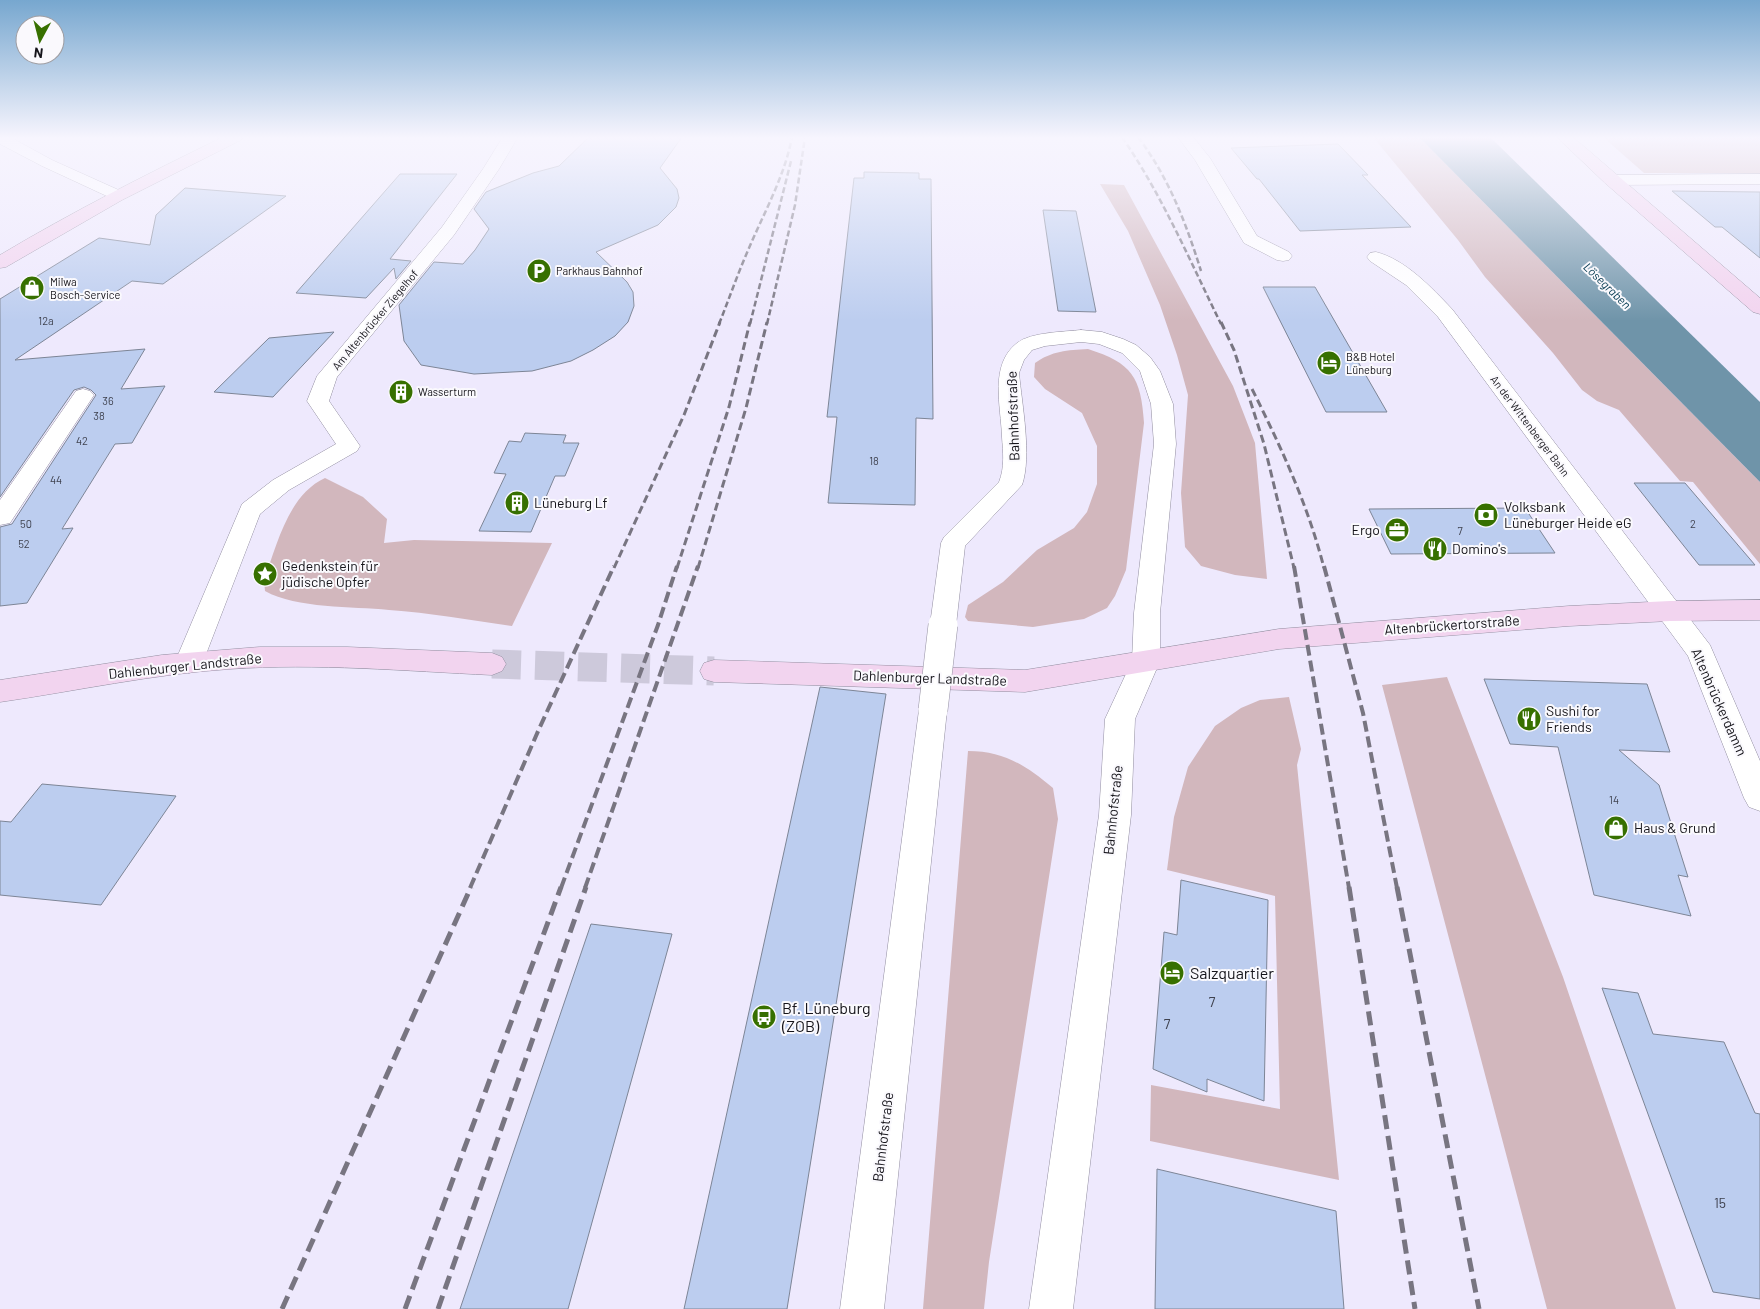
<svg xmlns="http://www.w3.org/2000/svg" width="1760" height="1309" font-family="Barlow,sans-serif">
<rect width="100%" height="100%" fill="#eee9fd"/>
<path fill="#d2b7bd" d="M 1373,137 L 1419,137 L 1760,482 L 1760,564 L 1693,482 L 1680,481 L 1619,410 L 1597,401 L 1582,390 L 1553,353 L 1485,277 L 1458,240 Z
M 1603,137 L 1760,137 L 1760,173 L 1644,173 Z
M 1100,184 L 1124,185 L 1233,386 L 1255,443 L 1267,579 L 1235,575 L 1201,566 L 1185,547 L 1181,493 L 1188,395 L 1177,355 L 1160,305 L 1128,231 Z
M 1088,349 C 1132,363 1141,377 1144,423 L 1126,570 L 1115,596 L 1107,608 L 1084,619 L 1033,627 L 968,621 L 965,617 L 968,605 L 1003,582 L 1037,550 L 1074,528 L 1087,512 L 1097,484 L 1097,446 L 1082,413 L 1045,389 L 1034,377 L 1035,363 C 1052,351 1067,350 1088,349 Z
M 325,478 L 363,497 L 387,519 L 384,543 L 414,540 L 552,543 L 512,626 C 471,620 430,613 389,610 C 352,606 297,609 265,591 L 264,580 C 277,545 288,495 325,478 Z
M 1447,677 L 1563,977 L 1676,1309 L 1547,1309 L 1382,685 Z
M 1289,697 L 1301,749 L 1297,765 L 1339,1180 L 1150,1141 L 1151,1085 L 1280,1109 L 1275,896 L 1167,870 L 1174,817 L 1188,767 L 1215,726 L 1241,708 L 1260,700 Z
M 968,751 C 1004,751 1025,765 1053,788 L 1058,819 L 989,1262 L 984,1309 L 923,1309 Z"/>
<path fill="#6f94a9" d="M 1419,137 L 1490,137 L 1760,402 L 1760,482 Z"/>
<path fill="#bccdef" stroke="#7d8596" d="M 589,137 L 682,137 L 660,168 L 677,189 L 679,198 L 676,207 L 658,225 L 596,252 L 627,282 L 633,292 L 634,306 L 628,322 L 615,336 L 593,350 L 571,361 L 532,371 L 474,374 L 421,365 L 404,341 L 399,305 L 434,262 L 463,264 L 475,250 L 489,229 L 474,209 L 486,192 L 533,173 L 559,166 Z
M 1338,144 L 1368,175 L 1362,175 L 1411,227 L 1300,231 L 1259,179 L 1257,179 L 1231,148 Z
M 864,172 L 919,173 L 919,179 L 931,179 L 933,419 L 916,418 L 915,505 L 828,503 L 837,417 L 827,417 L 854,178 L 864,178 Z
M 400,174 L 457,174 L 390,259 L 411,261 L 396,279 L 394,268 L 366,298 L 296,293 Z
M 185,188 L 286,196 L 163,284 L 132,281 L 15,360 L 145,349 L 121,389 L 165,386 L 132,443 L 115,444 L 62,529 L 73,528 L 27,603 L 0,606 L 0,527 L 12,524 L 96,395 L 91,390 L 84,387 L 74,390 L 0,497 L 0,299 L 99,238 L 150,245 L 156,215 Z
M 1672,191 L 1760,192 L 1760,258 L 1722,227 L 1715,227 Z
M 1043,210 L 1076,211 L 1096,312 L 1058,311 Z
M 1263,287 L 1315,287 L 1387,412 L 1326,412 Z
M 334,332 L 273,397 L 214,392 L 269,338 Z
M 525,433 L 566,435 L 563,443 L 579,443 L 565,476 L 555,476 L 531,532 L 479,531 L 506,474 L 494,473 L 509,441 L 521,442 Z
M 1634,483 L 1685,483 L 1755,565 L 1699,565 Z
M 1525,508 L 1555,553 L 1391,554 L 1369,509 Z
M 1484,679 L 1647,684 L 1670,752 L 1619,750 L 1659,785 L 1688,877 L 1678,875 L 1691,916 L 1594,895 L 1558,747 L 1510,744 Z
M 820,687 L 886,694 L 787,1309 L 684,1309 Z
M 42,784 L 176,796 L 101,905 L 0,895 L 0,821 L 11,822 Z
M 1181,880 L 1268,900 L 1264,1101 L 1207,1079 L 1207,1092 L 1153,1069 L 1164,932 L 1177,935 Z
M 591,924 L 672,934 L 568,1309 L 460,1309 Z
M 1602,988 L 1638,993 L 1653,1034 L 1724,1042 L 1755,1113 L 1760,1114 L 1760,1299 L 1713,1292 Z
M 1157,1169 L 1336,1211 L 1344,1309 L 1155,1309 Z"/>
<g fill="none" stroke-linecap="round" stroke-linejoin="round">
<path stroke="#cdc9db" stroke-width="29" stroke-dasharray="29 14" stroke-linecap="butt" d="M 492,664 L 714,671"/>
<defs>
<path id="street" d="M 0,137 L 10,137 L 52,160 L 123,192 L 125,195 L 123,198 L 111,198 L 42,166 L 0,144 Z
M 503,137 L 518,137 L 499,169 L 454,235 L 337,377 L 329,401 L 360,446 L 357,451 L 289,490 L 260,514 L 203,662 L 199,669 L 189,673 L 179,669 L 175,662 L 242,504 L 273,480 L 336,444 L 307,401 L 317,376 L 442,227 L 483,169 Z
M 1178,137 L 1193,137 L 1210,158 L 1257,236 L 1289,252 L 1292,256 L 1289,260 L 1283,261 L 1277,260 L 1244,243 L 1195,160 Z
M 1760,174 L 1760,184 L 1611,185 L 1605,183 L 1603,180 L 1605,177 L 1611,175 Z
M 1376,252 C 1405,259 1432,288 1452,309 L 1710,645 L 1760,761 L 1760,811 L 1749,807 L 1744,798 L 1688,656 L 1438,317 L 1406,285 L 1370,261 L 1367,257 L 1370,253 Z
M 1081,330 L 1102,332 L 1123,339 L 1136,345 L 1150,357 L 1160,371 L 1173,404 L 1176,444 L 1160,613 L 1160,661 L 1135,719 L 1131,815 L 1073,1309 L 1029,1309 L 1099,815 L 1105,719 L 1132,661 L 1134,613 L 1154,444 L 1151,404 L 1140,371 L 1122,353 L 1099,344 L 1081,342 L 1045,346 L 1032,350 L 1024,360 L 1019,373 C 1022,405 1032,456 1022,485 L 965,546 L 956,625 L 952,632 L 943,635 L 934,632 L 930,625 L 941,543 L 944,537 L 999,482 C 1005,467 1003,452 1002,437 C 1001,406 989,365 1017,343 C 1031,332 1064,332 1081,330 Z
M 83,389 L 90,391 L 94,395 L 10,523 L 0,525 L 0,500 L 76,391 Z
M 933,699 L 943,702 L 947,710 L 884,1309 L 840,1309 L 919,710 L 923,702 Z"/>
<path id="secondary" d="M 223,137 L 243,137 L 241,140 L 122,200 L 6,267 L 0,268 L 0,255 C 72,212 147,174 223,137 Z
M 1557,137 L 1573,137 L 1760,298 L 1760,314 L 1753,312 L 1605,183 Z
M 1760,600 L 1760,620 L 1670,621 L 1569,626 L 1279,649 L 1025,692 L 714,682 L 704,679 L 700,671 L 704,663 L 714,660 L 1025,670 L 1279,629 L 1569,606 L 1670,601 Z
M 260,647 L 347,647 L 492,653 L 502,657 L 506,664 L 502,671 L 492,675 C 405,671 317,663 230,669 C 153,674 76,691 0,702 L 0,680 L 162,655 Z"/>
</defs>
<use href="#street" stroke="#928ea0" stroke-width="1"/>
<use href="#secondary" stroke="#928ea0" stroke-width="1"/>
<use href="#street" fill="#fff" fill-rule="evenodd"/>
<use href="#secondary" fill="#f2d4ef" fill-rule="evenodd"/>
<path stroke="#787581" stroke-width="2.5" stroke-dasharray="6 3" stroke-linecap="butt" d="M 1122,137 C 1162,195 1190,261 1221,324
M 1138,137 C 1169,178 1186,223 1201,271
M 719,324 C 729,299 738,273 749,248 C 764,213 785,175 792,137
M 750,324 L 791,161
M 767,324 L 795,205 L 805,137"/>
<path stroke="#787581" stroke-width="3" stroke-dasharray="8 4" stroke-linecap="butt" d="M 1221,322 L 1234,350 L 1264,444 L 1294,568
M 1252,389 C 1281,447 1308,505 1324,568
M 614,568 L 684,415 L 720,322
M 677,568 L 729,407 L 750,322
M 698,568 L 746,408 L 767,322"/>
<path stroke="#787581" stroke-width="4" stroke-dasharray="11 5" stroke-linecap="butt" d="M 1294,566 L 1349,888
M 1324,566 L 1363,713 L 1397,888
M 470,888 L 539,729 L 614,566
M 561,888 L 658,625 L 677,566
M 585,888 L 698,566"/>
<path stroke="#787581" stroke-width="5" stroke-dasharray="14 7" stroke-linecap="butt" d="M 1349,887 L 1415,1309
M 1397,887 L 1479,1309
M 282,1309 L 471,887
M 405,1309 L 561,887
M 438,1309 L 586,887"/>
<defs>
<path id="street-bridge" d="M 933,710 L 943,625"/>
</defs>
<use href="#street-bridge" stroke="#928ea0" stroke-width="30" stroke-linecap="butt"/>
<use href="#street-bridge" stroke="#fff" stroke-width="29"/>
</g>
<linearGradient id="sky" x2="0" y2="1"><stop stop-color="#77a7cf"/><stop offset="0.43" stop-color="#f7f5fe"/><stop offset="1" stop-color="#f7f5fe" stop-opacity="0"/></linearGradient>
<rect width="1760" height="321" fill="url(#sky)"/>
<defs>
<symbol id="parking-disc" viewBox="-11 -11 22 22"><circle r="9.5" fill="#377000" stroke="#faf9fd"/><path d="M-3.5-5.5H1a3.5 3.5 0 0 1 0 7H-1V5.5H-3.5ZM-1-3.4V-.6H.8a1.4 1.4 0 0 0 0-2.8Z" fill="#fff"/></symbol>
<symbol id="shop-disc" viewBox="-11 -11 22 22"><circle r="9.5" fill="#377000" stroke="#faf9fd"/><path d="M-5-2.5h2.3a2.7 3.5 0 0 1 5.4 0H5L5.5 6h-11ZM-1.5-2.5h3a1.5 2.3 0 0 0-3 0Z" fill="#fff"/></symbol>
<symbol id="hotel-disc" viewBox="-11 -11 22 22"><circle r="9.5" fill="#377000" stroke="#faf9fd"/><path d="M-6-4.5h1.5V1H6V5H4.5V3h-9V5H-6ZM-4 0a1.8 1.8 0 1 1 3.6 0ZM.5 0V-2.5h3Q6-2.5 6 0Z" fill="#fff"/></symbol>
<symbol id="building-disc" viewBox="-11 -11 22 22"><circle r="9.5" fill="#377000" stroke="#faf9fd"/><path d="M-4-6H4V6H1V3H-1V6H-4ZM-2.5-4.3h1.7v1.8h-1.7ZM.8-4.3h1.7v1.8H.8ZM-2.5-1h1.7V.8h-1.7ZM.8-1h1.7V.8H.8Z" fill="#fff"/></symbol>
<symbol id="bank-disc" viewBox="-11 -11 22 22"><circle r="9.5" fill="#377000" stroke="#faf9fd"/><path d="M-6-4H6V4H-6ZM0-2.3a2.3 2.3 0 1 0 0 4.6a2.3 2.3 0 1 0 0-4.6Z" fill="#fff"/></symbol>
<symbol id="office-disc" viewBox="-11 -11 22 22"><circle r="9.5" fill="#377000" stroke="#faf9fd"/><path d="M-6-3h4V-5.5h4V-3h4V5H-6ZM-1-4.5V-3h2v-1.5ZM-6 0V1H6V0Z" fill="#fff"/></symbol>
<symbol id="restaurant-disc" viewBox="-11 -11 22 22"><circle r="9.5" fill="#377000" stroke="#faf9fd"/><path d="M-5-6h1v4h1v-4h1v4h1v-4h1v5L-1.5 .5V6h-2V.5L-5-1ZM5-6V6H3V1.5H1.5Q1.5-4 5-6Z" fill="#fff"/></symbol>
<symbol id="sight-disc" viewBox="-11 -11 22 22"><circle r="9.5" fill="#377000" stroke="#faf9fd"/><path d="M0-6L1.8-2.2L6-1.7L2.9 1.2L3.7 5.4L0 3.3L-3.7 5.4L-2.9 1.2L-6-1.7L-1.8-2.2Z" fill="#fff"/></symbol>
<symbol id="bus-disc" viewBox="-11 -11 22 22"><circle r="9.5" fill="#377000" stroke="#faf9fd"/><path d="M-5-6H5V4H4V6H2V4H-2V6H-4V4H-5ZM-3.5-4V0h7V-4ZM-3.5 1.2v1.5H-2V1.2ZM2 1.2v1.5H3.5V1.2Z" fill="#fff"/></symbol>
</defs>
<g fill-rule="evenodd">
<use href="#parking-disc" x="525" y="257" width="28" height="28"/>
<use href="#shop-disc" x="18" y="274" width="28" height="28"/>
<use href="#hotel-disc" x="1315" y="349" width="28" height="28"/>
<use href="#building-disc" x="387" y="378" width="28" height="28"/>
<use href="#building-disc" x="503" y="489" width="28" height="28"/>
<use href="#bank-disc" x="1472" y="501" width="28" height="28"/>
<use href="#office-disc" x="1383" y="516" width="28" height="28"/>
<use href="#restaurant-disc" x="1421" y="535" width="28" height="28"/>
<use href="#sight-disc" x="251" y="560" width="28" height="28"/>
<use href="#restaurant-disc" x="1515" y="705" width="28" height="28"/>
<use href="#shop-disc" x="1602" y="814" width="28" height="28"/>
<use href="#hotel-disc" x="1158" y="959" width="28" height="28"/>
<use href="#bus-disc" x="750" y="1003" width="28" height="28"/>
</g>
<g text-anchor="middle" stroke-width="4" stroke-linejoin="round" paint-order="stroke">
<g font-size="11" fill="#15141a" stroke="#faf9fd" text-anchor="start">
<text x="556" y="275">Parkhaus Bahnhof</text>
<text x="50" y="286">Milwa<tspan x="50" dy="13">Bosch-Service</tspan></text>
<text x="1346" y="361">B&amp;B Hotel<tspan x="1346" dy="13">Lüneburg</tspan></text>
<text x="418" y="396">Wasserturm</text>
</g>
<g font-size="11" fill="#15141a" stroke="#faf9fd">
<text transform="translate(375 320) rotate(-50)" y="4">Am Altenbrücker Ziegelhof</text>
<text transform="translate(1530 426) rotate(53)" y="4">An der Wittenberger Bahn</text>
</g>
<g font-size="11" fill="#3f424f">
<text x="46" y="325">12a</text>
<text x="108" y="405">36</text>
<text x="99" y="420">38</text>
<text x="82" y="445">42</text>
<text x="874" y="465">18</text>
<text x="56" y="484">44</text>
<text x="26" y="528">50</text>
<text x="1693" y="528">2</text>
<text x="1460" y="535">7</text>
<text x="24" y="548">52</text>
<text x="1614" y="804">14</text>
</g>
<g font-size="12" font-style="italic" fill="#02384f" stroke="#faf9fd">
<text transform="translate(1607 286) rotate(44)" y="4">Lösegraben</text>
</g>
<g font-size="14" fill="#15141a" stroke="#faf9fd">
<text transform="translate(1013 416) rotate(-92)" y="5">Bahnhofstraße</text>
<text transform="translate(1452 625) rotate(-4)" y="5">Altenbrückertorstraße</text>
<text transform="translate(185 666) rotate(-6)" y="5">Dahlenburger Landstraße</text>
<text transform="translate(930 678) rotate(2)" y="5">Dahlenburger Landstraße</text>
<text transform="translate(1719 702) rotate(66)" y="5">Altenbrückerdamm</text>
<text transform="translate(1113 810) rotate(-84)" y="5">Bahnhofstraße</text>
<text transform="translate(883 1137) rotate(-83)" y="5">Bahnhofstraße</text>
</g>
<g font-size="14" fill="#15141a" stroke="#faf9fd" text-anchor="start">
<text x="534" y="508">Lüneburg Lf</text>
<text x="1504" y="512">Volksbank<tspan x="1504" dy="16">Lüneburger Heide eG</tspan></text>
<text x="1380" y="535" text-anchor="end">Ergo</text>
<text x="1452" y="554">Domino's</text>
<text x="282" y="571">Gedenkstein für<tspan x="282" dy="16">jüdische Opfer</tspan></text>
<text x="1546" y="716">Sushi for<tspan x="1546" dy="16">Friends</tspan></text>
<text x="1634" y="833">Haus &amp; Grund</text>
</g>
<g font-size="14" fill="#3f424f">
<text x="1212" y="1007">7</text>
<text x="1167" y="1029">7</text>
<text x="1720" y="1208">15</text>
</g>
<g font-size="16" fill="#15141a" stroke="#faf9fd" text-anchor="start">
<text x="1190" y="979">Salzquartier</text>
<text x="782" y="1014">Bf. Lüneburg<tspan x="782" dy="18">(ZOB)</tspan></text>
</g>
</g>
<g transform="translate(40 40) rotate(187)"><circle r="24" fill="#faf9fd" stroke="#9e9da2"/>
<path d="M0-4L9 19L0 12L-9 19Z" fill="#377000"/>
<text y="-8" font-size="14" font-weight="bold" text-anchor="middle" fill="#15141a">N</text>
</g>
</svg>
